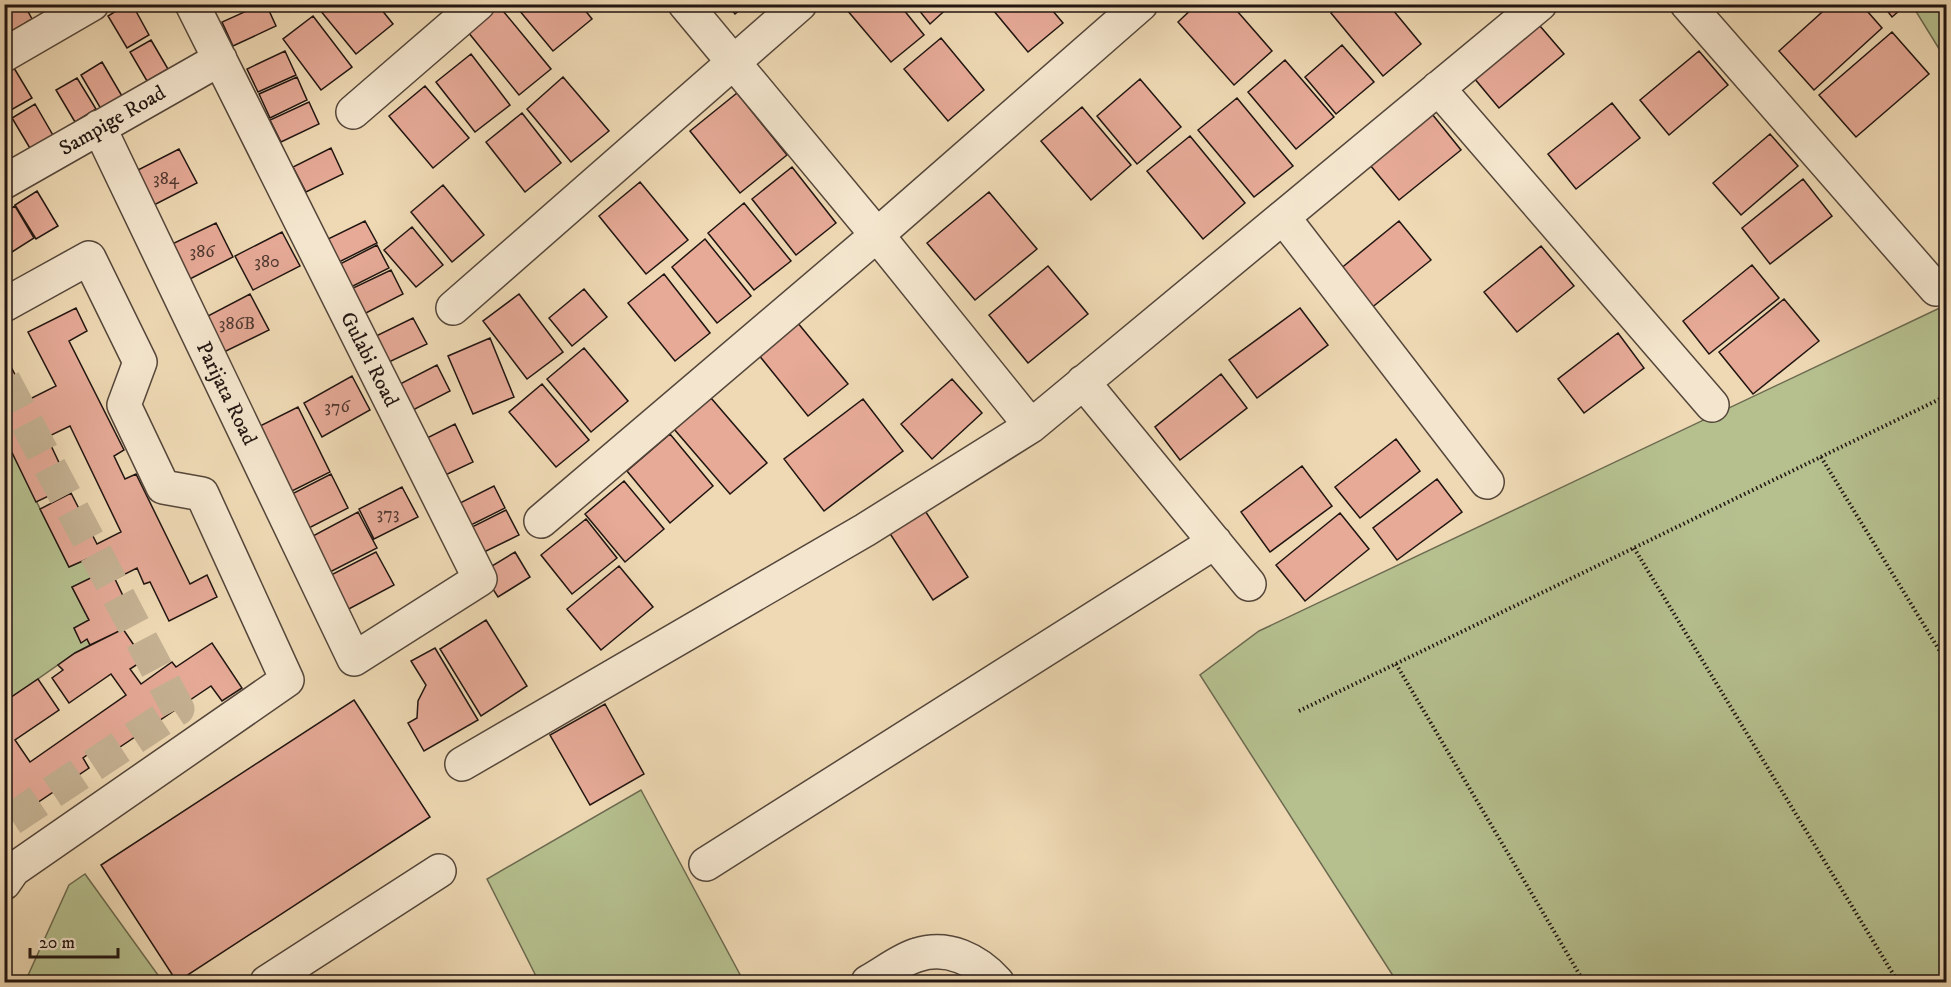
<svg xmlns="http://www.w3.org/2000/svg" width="1951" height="987" font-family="'IM FELL DW Pica',serif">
<rect width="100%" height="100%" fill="#eed9b4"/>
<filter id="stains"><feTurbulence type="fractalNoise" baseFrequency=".00333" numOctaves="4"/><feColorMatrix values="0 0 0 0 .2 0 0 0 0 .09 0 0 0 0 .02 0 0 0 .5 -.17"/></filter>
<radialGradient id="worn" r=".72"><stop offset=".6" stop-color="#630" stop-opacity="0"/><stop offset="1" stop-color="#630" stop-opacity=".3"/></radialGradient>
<path fill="#b6c08f" stroke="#6c6a50" stroke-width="1.5" d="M 1912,5 L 1946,5 L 1946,60 Z
M 1946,305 L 1946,982 L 1397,982 L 1200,675 L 1259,631 Z
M 4,436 L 69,567 L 87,559 L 95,576 L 72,587 L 89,620 L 74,628 L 81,642 L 87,639 L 90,645 L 75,653 L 5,702 Z
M 641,790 L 744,982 L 539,982 L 487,879 Z
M 85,874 L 163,982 L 25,982 L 69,885 Z"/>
<path fill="#e6aa97" stroke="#211511" stroke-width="1.5" d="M 4,4 L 24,4 L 32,19 L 9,33 L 4,26 Z
M 127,4 L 132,4 L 149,35 L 127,48 L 108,16 Z
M 262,4 L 266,4 L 276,26 L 233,46 L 222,22 Z
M 315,4 L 377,4 L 393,24 L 356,54 Z
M 514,4 L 580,4 L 592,19 L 553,51 Z
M 727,4 L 747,4 L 735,14 Z
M 854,4 L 899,4 L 924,35 L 891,62 L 847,10 Z
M 914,4 L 952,4 L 930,24 Z
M 988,4 L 1047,4 L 1063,23 L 1028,52 Z
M 1197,4 L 1231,4 L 1272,51 L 1234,85 L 1178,22 Z
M 1341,4 L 1388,4 L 1421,44 L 1383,76 L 1331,13 Z
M 1831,4 L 1861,4 L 1882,28 L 1814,90 L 1779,51 Z
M 1882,4 L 1907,4 L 1892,17 Z
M 499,6 L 551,69 L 519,95 L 468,32 Z
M 313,16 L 352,67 L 321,90 L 283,39 Z
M 1534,19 L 1564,54 L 1499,108 L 1469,72 Z
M 1892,32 L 1929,74 L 1856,137 L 1819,95 Z
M 941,38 L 984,90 L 948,121 L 904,69 Z
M 151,40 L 168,69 L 147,81 L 130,52 Z
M 1342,45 L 1374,82 L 1336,114 L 1305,77 Z
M 285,51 L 296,75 L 258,92 L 247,69 Z
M 1699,51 L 1728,85 L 1669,135 L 1640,100 Z
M 471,54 L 510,105 L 475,132 L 436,82 Z
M 1285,60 L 1334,117 L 1296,149 L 1248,92 Z
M 102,62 L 122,96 L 101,109 L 81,75 Z
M 14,68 L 32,98 L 11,110 L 4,98 L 4,73 Z
M 297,77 L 307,100 L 270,118 L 259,94 Z
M 563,77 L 609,131 L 571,162 L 527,109 Z
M 77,78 L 96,109 L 75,122 L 56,90 Z
M 1140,79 L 1181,127 L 1137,164 L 1097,116 Z
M 425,86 L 469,138 L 433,168 L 389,116 Z
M 737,93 L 787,155 L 740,193 L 690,131 Z
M 1237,98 L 1293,166 L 1254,197 L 1198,130 Z
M 309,102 L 319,124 L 281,142 L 270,120 Z
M 1612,103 L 1640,138 L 1576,189 L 1548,154 Z
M 35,104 L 54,137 L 31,150 L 12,118 Z
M 1082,107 L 1131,165 L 1091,200 L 1041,141 Z
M 1428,109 L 1461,150 L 1399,200 L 1365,159 Z
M 522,113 L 561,163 L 525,192 L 486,142 Z
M 1770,134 L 1798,166 L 1741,215 L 1713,183 Z
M 1190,136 L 1245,203 L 1203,239 L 1147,171 Z
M 331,148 L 343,174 L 306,192 L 293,167 Z
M 179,149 L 197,183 L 152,206 L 134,172 Z
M 792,167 L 836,223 L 796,255 L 752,199 Z
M 1803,179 L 1832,216 L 1770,264 L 1742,228 Z
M 640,182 L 688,240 L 646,274 L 599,216 Z
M 443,185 L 484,235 L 452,262 L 411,212 Z
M 37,191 L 58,226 L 36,239 L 15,205 Z
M 989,192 L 1037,249 L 975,300 L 927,243 Z
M 744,203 L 791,261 L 754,290 L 708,233 Z
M 15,206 L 34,238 L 12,252 L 4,240 L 4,212 Z
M 365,221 L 377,243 L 339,262 L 328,239 Z
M 1399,221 L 1431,260 L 1365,313 L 1334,274 Z
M 216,223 L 233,257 L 188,280 L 170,245 Z
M 412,227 L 443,265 L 416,287 L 384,250 Z
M 282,232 L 300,266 L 253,290 L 235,256 Z
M 705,239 L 751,296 L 717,323 L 672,267 Z
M 377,245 L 389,268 L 351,287 L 340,264 Z
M 1541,246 L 1574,286 L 1517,332 L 1484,292 Z
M 1752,265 L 1779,298 L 1709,354 L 1683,321 Z
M 1048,266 L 1088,314 L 1028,363 L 989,315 Z
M 391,270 L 403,294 L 364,314 L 351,289 Z
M 664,274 L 710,333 L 675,361 L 628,303 Z
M 584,289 L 607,317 L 572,346 L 549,318 Z
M 250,294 L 269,330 L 224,352 L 206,317 Z
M 519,294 L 563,352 L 527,379 L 483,321 Z
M 1784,299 L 1819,341 L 1753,394 L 1719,352 Z
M 76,308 L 87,331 L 69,341 L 124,450 L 114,456 L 125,479 L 136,474 L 190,584 L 207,575 L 217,597 L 169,621 L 150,582 L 144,584 L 137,568 L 115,579 L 136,623 L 90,645 L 87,639 L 81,643 L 74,628 L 89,620 L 72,587 L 95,576 L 87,559 L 69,567 L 40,509 L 71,493 L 97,544 L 121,532 L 70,426 L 47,437 L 70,486 L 36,502 L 4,436 L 4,353 L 28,400 L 56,386 L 28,332 Z
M 1300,308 L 1328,345 L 1257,398 L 1229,360 Z
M 413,318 L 427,344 L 389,362 L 376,336 Z
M 797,322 L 848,384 L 808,416 L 758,354 Z
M 1618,333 L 1644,368 L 1584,413 L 1558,379 Z
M 490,338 L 514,397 L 473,414 L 448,356 Z
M 584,348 L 628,401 L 591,432 L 547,379 Z
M 437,365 L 450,391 L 413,410 L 400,384 Z
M 1221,374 L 1247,408 L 1180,460 L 1155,427 Z
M 352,376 L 370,410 L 322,437 L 304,403 Z
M 952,379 L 982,413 L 932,459 L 901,424 Z
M 542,384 L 589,440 L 556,467 L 509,412 Z
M 711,398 L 767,463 L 730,494 L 674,429 Z
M 863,399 L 903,451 L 824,511 L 784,459 Z
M 298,407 L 330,472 L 286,494 L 254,429 Z
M 455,424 L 473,462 L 437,479 L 419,442 Z
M 670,434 L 713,486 L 670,523 L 627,471 Z
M 1396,439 L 1420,471 L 1360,518 L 1335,487 Z
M 1302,466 L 1332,506 L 1270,552 L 1241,512 Z
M 331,474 L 348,508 L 305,530 L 288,496 Z
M 1437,479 L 1462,512 L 1397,560 L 1373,528 Z
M 624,481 L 664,529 L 625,562 L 585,514 Z
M 494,486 L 505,508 L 469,526 L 458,504 Z
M 402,487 L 418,517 L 374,539 L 359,509 Z
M 922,506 L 968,577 L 933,600 L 887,529 Z
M 506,510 L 519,535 L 480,554 L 468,529 Z
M 358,512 L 377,548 L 330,572 L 311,537 Z
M 1340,513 L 1369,549 L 1305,601 L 1276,565 Z
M 586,519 L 617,558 L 572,594 L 541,555 Z
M 376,552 L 394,585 L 347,610 L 329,576 Z
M 515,552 L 530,577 L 498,597 L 482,572 Z
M 619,566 L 653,607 L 601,650 L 567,609 Z
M 486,620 L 527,686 L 481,716 L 440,649 Z
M 123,629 L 144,660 L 130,669 L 141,684 L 172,662 L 176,667 L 212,643 L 242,688 L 222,701 L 211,686 L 111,753 L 104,743 L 83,758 L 89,768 L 4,825 L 4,702 L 38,679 L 59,710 L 15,740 L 30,762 L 126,695 L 111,674 L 69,703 L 52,678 L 63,670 L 58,665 L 75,653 Z
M 435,648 L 478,720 L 424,751 L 408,723 L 417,718 L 418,701 L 426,685 L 411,661 Z
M 354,700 L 430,817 L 177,982 L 101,865 Z
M 605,704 L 644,774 L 590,805 L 550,735 Z"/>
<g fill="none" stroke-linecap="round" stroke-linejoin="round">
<path stroke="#c5b293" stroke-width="33" stroke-dasharray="33 16" stroke-linecap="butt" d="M 4,380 L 178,709 L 4,824"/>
<defs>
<path id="minor" d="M 685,4 L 877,235 L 1031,426
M 1687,4 L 1936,289
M 4,55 L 92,4
M 1438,88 L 1712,405
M 353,112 L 478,4
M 99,127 L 354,659 L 480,579 L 192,4
M 4,182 L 220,59
M 1283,217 L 1487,482
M 4,305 L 89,258 L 140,362 L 124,405 L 163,487 L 202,494 L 287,680 L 13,870 L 4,883
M 453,308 L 800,4
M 1083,382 L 1249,584
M 541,521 L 877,235 L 1141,4
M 462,764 L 865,530 L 1031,426 L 1540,4
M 706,864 L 1215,542
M 267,982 L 439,871
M 868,982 C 883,974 902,959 917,955 C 948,945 977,960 997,982"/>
</defs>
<use href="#minor" stroke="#54463a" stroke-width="36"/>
<path stroke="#211511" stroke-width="4" stroke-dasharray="1.5 3" stroke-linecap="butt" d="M 1821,457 L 1946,661
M 1634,548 L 1898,982
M 1396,664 L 1584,982
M 1299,711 L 1946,396"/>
<use href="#minor" stroke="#f4e6ce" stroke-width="33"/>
</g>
<g text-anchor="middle" stroke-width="4.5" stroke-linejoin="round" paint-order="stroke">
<g font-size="18" fill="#523a32">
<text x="166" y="184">384</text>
<text x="202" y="257">386</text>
<text x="267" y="267">380</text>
<text x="237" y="329">386B</text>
<text x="337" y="412">376</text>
<text x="388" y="519">373</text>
</g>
<g font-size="21" fill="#211511" stroke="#f4e6ce">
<text transform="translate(112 120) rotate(-30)" y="7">Sampige Road</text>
<text transform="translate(370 359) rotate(63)" y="7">Gulabi Road</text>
<text transform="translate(227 393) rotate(64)" y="7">Parijata Road</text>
</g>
</g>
<rect width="1951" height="987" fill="none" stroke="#eed9b4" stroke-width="24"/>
<rect x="6" y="6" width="1939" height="975" fill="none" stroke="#211511" stroke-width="3"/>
<rect x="12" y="12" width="1927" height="963" fill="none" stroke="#211511" stroke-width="1.5"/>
<path d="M30 948v9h88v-9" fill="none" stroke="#211511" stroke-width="3"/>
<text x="39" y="948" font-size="18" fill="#211511" stroke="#f4e6ce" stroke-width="4.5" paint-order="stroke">20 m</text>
<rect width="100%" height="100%" filter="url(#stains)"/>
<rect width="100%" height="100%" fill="url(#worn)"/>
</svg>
